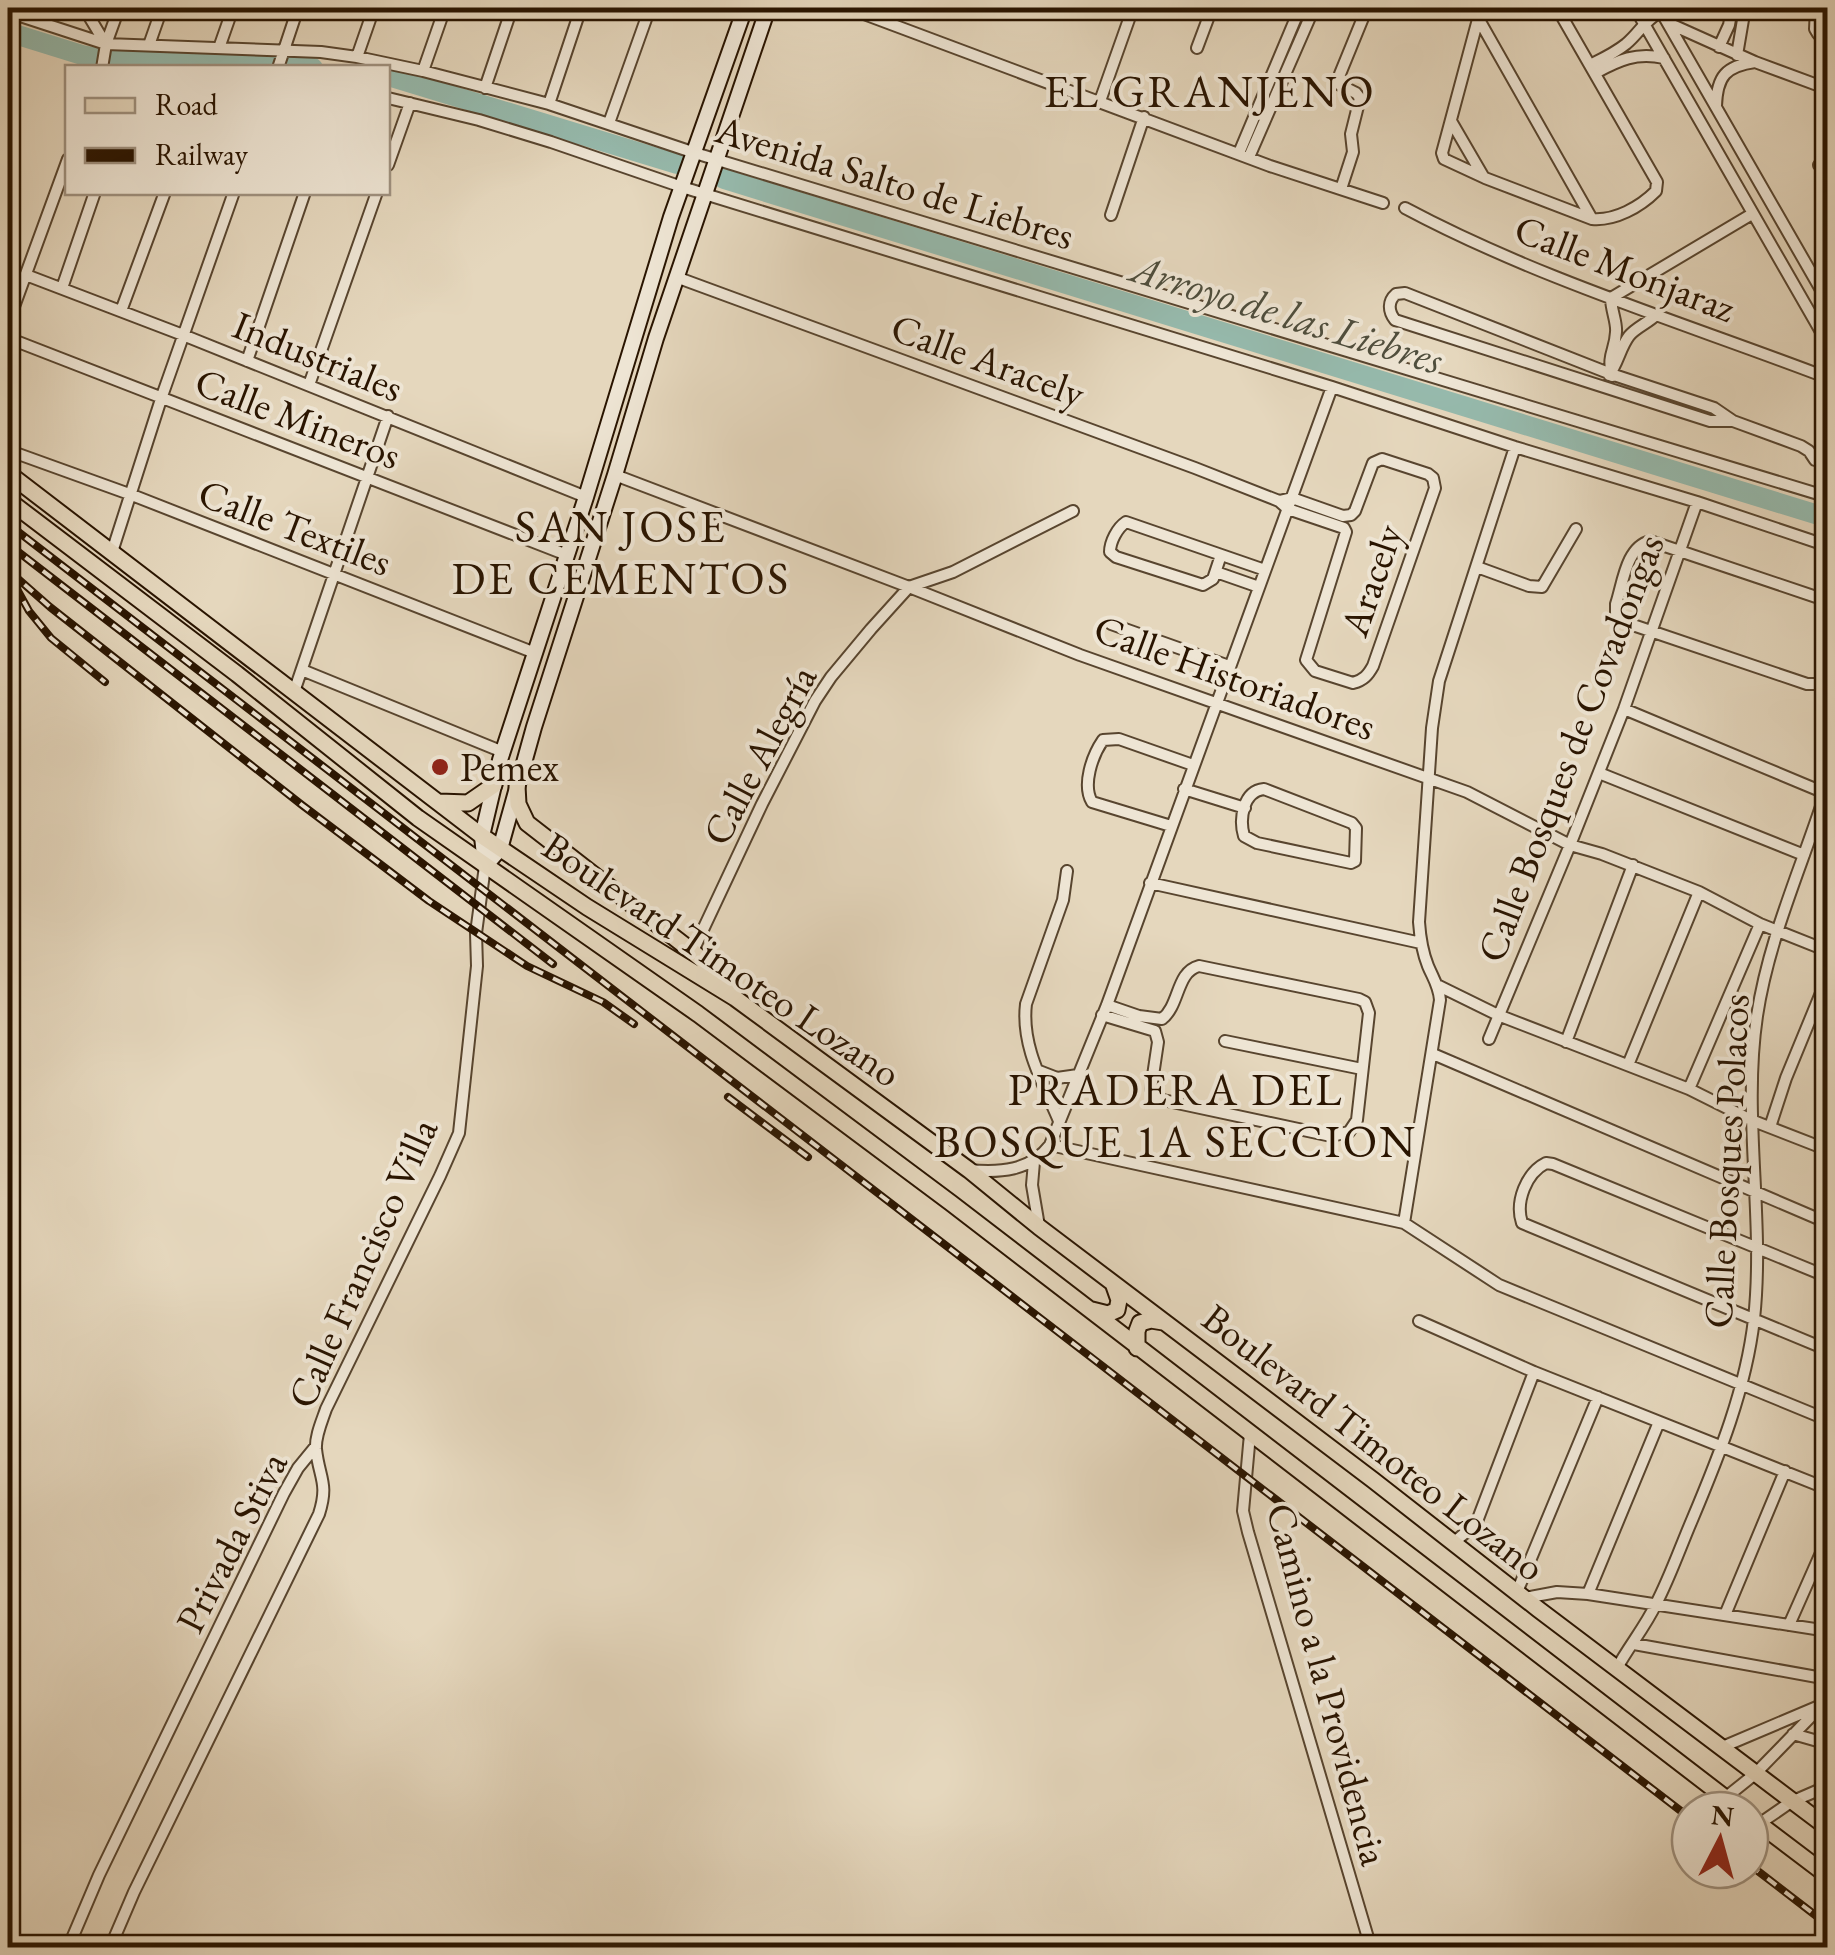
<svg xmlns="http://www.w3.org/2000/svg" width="1835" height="1955" font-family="'EB Garamond',serif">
<rect width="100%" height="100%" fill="#e5d7bd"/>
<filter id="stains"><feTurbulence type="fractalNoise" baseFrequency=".002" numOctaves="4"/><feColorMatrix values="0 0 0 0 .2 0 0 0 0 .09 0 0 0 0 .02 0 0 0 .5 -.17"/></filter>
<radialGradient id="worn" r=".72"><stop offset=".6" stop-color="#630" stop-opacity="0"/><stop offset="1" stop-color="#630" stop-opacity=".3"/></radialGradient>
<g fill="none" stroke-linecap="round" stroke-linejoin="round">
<path stroke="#96baad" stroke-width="20" d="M 8,32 L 82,55 L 99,58
M 108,59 L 272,64
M 291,65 L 313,68
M 388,76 L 677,164
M 724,179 L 1828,518"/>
<defs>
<path id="street" d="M 84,8 L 105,43
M 848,8 L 1270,166 L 1383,203
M 1481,8 L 1442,153 L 1444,159 L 1485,178 L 1592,219 C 1615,221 1640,207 1656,191 L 1657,182 L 1557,8
M 1635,8 L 1828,344
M 1659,8 L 1828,302
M 1816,8 L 1815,29 L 1818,34 L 1828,38
M 8,12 L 106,44 L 321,52 L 357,57 L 423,71 L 549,104 L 695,153 L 1828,497
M 1478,18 L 1592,219
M 1668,23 L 1755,62 L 1828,89
M 149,45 L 162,8
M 1719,47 L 1729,25 L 1732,8
M 219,48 L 233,8
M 1197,48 L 1212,8
M 1737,55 L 1745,8
M 357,57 L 374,8
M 1590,65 C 1602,59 1615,53 1626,44 C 1641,31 1642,23 1661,11
M 102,68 L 106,44 L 119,8
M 278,68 L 298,8
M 423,71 L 445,8
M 1595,73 C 1619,60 1636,52 1664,58
M 485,88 L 512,8
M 388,98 L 479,120 L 551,142 L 682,187 L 1332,387 L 1515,447 L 1697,502 L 1828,546
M 1100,101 L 1133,8
M 549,104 L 581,8
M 1716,106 C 1717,76 1726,66 1755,62
M 1451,121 L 1483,176
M 609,123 L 650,8
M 1239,153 L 1300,8
M 1249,157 L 1314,8
M 388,165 L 410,103
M 1819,165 L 1828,168
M 1341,189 L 1353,152 L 1351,134 L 1360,98 L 1356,93 L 1340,85 L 1340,74 L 1367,8
M 1405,208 C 1538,279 1687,324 1828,378
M 1111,215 L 1144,117
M 26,275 L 183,335 L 586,497
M 676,277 L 1195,468 L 1279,501 L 1288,509 L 1344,528 L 1346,532 L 1306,660 L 1315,671 L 1353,683 C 1364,680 1368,675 1373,666 L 1435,488 L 1433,478 L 1428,474 L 1382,459 L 1373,463 L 1355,511 L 1351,515 L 1343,516 L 1292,498 L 1279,501
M 62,288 L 95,192
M 121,311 L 165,192
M 8,323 L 68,159
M 8,338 L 567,555
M 247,361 L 305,192
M 1609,375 C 1618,363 1620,348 1629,336 C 1635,328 1648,323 1656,315
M 1612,376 C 1607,353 1615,352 1616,332 C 1617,322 1611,310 1611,298 L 1752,214
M 309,385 L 377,192
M 1733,421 L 1710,421 L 1395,320 C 1388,311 1388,301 1396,294 L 1405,293 L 1611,374 L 1714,408 L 1733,421 L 1801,446 L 1809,451 L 1815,460
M 10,451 L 132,495 L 535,653
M 615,475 L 909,587 L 1080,655 L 1467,792 L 1570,845 L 1602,854 L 1699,892 L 1760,924 L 1828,951
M 112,552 L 162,396 L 234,192
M 1221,555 L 1213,579 L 1203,585 L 1116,557 L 1110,552 C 1110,542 1117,528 1126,522 L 1265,570
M 1477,567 L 1529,586 L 1542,587 L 1576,529
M 1216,572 L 1259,587
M 1828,601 L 1650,541 C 1626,547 1623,583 1616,604 L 1616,613 L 1624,622 L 1807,684 L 1820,684 L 1828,677
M 1111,624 L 1229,666
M 302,670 L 503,752
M 294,692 L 388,416
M 1624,709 L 1825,793
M 1599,773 L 1804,855
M 1184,789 L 1245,808
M 1264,789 L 1352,823 L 1356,828 L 1355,861 L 1351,863 L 1257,843 L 1244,836 C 1239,819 1243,791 1264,789 Z
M 1171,826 L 1092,802 C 1082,785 1092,756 1103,740 L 1119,739 L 1193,765
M 1150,883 L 1421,943
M 692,953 L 762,804 L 815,701 L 831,677 L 871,629 L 909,587 L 953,572 L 1073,511
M 1439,986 L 1498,1015 L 1689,1089 L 1751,1120 L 1828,1150
M 1102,1015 L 1155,1031 L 1158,1042 L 1151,1089 L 1156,1096 L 1163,1100 L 1331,1136 L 1349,1132 L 1357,1120 L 1369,1013 L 1365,1002 L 1359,999 L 1199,966 C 1176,972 1180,1005 1162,1019 L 1139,1016 L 1107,1005
M 1489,1039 L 1570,845 L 1624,709 L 1697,502
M 1225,1041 L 1362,1069
M 1566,1042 L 1633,865
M 1433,1054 L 1828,1223
M 1628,1065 L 1699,892
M 1039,1071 L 1057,1078 L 1078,1075
M 1689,1089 L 1760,924
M 1059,1121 C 1043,1083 1021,1046 1026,1004 L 1063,900 L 1067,871
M 1770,1127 L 1786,1078 L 1828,976
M 1050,1145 L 1404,1223 L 1499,1285 L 1828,1420
M 1034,1162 L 1032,1185 L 1039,1226
M 969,1170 C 1000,1173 1030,1171 1050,1145 L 1107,1005 L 1332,387
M 1404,1223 L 1440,1000 C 1439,986 1433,978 1428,966 C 1422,951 1420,937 1419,922 L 1432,728 L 1439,681 L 1515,447
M 1828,1277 L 1553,1164 L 1546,1163 C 1526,1173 1515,1202 1522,1223 L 1828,1350
M 1419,1321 L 1534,1372 L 1828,1489
M 1250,1434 L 1243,1511 L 1248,1532 L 1371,1948
M 1453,1543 L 1476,1524 L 1534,1372
M 1517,1592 L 1598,1397
M 1588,1594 L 1659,1422
M 1524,1598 L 1557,1592 L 1588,1594 L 1828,1631
M 1725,1615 L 1785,1471
M 1789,1625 L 1828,1537
M 1634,1644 L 1828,1679
M 1617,1668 C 1629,1646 1645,1627 1656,1604 C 1670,1577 1680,1548 1692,1520 C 1719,1456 1746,1389 1754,1319 C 1765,1218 1742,1117 1757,1016 C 1769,936 1804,862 1828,785
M 1793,1734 L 1828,1744
M 1720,1748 L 1819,1706 L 1828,1719
M 1725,1798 L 1755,1774 L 1828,1699
M 1759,1824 L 1791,1802 L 1828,1786
M 68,1948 L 99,1875 L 284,1493 L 298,1468 L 316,1446
M 110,1948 L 134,1892 L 319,1514 C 329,1483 319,1478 316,1449 C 315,1436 322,1421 326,1409 L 440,1176 L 459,1133 L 477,966 L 476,933 L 485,866"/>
<path id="secondary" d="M 485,866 L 500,849 L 534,727 L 615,475 L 656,338 L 768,8
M 485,866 L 482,836 L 500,760 L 586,497 L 671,217 L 745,8"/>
<path id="primary" d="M 8,473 L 482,836 L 587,907 L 735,998 L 969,1170 L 1039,1227 L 1373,1480 L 1538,1609 L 1828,1828
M 8,500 L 237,674 L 418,818 L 698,1014 L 951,1203 L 1741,1810
M 517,786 L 518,804 L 527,823 L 693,952 L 722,977 L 734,995
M 439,802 L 468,803 L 494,785
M 1092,1310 L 1108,1314 L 1117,1310 L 1119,1300 L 1113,1283
M 1137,1348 L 1137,1331 L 1140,1323 L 1151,1320 L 1163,1322
M 1750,1817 L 1828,1876"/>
</defs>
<use href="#street" stroke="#58452f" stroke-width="14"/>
<use href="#secondary" stroke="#291400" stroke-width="18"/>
<use href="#primary" stroke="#291400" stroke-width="19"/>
<use href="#street" stroke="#eee5d4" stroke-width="10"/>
<use href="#secondary" stroke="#eee5d4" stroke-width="14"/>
<use href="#primary" stroke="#e5d7bd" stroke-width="15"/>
<defs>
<path id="rail" d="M 8,524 L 1690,1818
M 8,544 L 553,964
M 8,570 L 50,607 L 302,805 L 429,901 L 527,966 L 603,1002 L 634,1024
M 13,582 L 29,611 L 51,638 L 105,682
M 728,1097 L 808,1157
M 1750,1865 L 1828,1925"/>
</defs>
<use href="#rail" stroke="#291400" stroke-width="8"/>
<use href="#rail" stroke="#eee5d4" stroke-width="4" stroke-dasharray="11" stroke-linecap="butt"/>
</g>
<circle fill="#8f2418" stroke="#eee5d4" stroke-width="4" cx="440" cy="767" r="10"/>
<g text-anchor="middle" stroke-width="8" stroke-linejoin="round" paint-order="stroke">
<g font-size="40" fill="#291400" stroke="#eee5d4">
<text transform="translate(895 182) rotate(17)" y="14">Avenida Salto de Liebres</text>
<text transform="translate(1625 268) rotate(21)" y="14">Calle Monjaraz</text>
<text transform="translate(318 356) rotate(22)" y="14">Industriales</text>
<text transform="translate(988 360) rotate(20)" y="14">Calle Aracely</text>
<text transform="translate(298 418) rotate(21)" y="14">Calle Mineros</text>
<text transform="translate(295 527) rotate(21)" y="14">Calle Textiles</text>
<text transform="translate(1371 580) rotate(-71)" y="14">Aracely</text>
<text transform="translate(1235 677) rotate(20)" y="14">Calle Historiadores</text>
<text transform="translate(1570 748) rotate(-69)" y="14">Calle Bosques de Covadongas</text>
<text transform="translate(759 755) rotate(-62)" y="14">Calle Alegría</text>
<text transform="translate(722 959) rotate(34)" y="14">Boulevard Timoteo Lozano</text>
<text transform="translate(1726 1161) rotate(-87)" y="14">Calle Bosques Polacos</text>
<text transform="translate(362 1263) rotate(-66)" y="14">Calle Francisco Villa</text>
<text transform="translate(1374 1442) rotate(38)" y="14">Boulevard Timoteo Lozano</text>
<text transform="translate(231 1542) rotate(-63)" y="14">Privada Stiva</text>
<text transform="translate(1328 1684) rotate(75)" y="14">Camino a la Providencia</text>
</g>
<g font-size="40" fill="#291400" stroke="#eee5d4" text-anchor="start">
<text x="460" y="781">Pemex</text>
</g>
<g font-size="42" font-style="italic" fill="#4f4e3d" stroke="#eee5d4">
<text transform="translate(1287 313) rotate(17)" y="15">Arroyo de las Liebres</text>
</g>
<g font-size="45" letter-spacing="2.5" fill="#291400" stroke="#eee5d4">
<text x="1210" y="107">EL GRANJENO</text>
<text x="621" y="542">SAN JOSE<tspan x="621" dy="52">DE CEMENTOS</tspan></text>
<text x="1176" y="1105">PRADERA DEL<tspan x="1176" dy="52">BOSQUE 1A SECCION</tspan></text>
</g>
</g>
<rect width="1835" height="1955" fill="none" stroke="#e5d7bd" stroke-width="40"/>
<rect x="10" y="10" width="1815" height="1935" fill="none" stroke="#291400" stroke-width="5"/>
<rect x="20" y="20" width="1795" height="1915" fill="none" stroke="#291400" stroke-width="2.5"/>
<rect x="65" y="65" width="325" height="130" fill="#eee5d4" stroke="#9f917f" stroke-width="2.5"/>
<rect x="85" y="98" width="50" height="15" fill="#e5d7bd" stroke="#9f917f" stroke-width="2.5"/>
<text x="155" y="115" font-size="30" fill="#291400">Road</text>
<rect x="85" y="148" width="50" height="15" fill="#291400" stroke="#9f917f" stroke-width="2.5"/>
<text x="155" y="165" font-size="30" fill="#291400">Railway</text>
<g transform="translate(1720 1840) rotate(6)"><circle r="48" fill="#eee5d4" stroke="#9f917f" stroke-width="2.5"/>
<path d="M0-8L18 38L0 25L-18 38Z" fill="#8f2418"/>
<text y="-15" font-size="28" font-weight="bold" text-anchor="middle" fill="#291400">N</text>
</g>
<rect width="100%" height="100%" filter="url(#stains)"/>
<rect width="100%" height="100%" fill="url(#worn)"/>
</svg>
